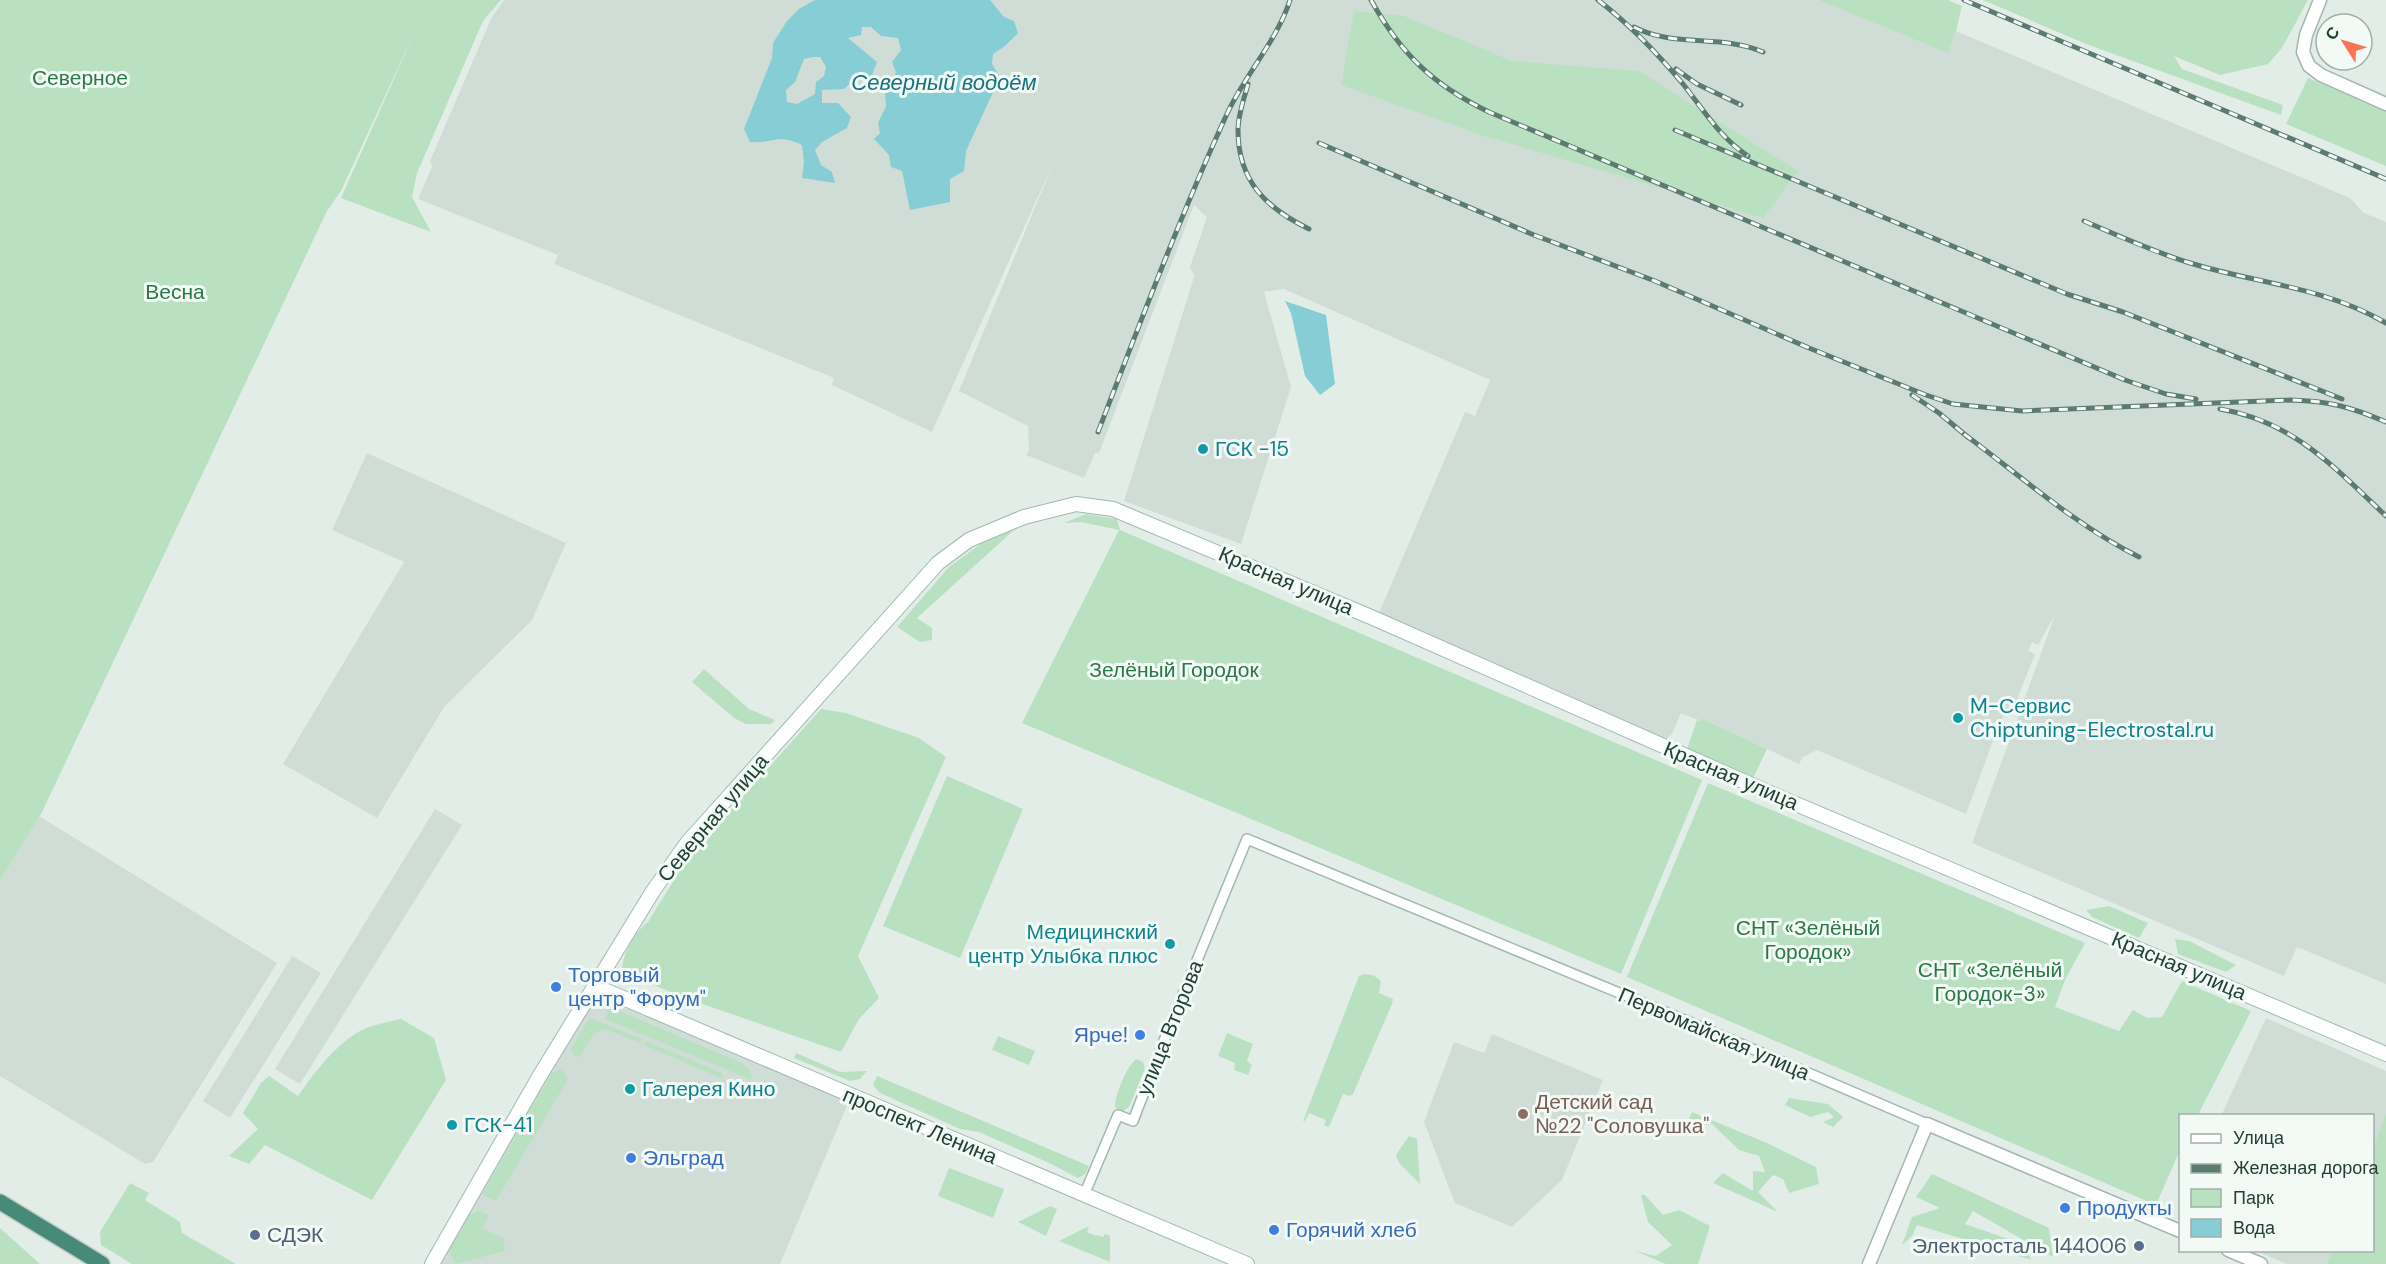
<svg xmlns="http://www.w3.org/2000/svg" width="2386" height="1264" font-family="'DM Sans',sans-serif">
<rect width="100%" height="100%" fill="#e2ede8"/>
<path fill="#d0ddd7" d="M 504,0 L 1818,0 L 1948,52 L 1956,31 L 2350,198 L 2364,213 L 2386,222 L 2386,984 L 2297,947 L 2284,976 L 1972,843 L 2055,615 L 2038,645 L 2032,642 L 2028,651 L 2035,654 L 2011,714 L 2005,712 L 1997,730 L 1966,814 L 1817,750 L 1803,757 L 1799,764 L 1701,718 L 1700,721 L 1681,713 L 1672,734 L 1665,740 L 1379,613 L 1465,412 L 1475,416 L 1490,380 L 1284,289 L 1264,292 L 1291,387 L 1241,544 L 1124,501 L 1195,274 L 1192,272 L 1190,267 L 1207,217 L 1194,205 L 1099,453 L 1095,453 L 1084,478 L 1026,455 L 1029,450 L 1028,426 L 959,391 L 1055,159 L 932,432 L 832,385 L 834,378 L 554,264 L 558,255 L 418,199 L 432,167 L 430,161 L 491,19 Z
M 367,453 L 566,543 L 532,620 L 444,707 L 377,818 L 283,764 L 404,562 L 332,530 Z
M 435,809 L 462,825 L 300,1084 L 275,1069 Z
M 39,816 L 277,963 L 153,1162 L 145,1164 L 0,1076 L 0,881 Z
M 292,956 L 321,973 L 230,1118 L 203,1101 Z
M 595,986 L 851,1096 L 780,1264 L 432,1264 Z
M 2266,1018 L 2386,1071 L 2386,1115 L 2373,1149 L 2372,1116 L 2221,1116 Z
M 1492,1034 L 1603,1080 L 1562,1180 L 1512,1227 L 1455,1203 L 1424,1122 L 1454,1042 L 1484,1053 Z
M 2256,1251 L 2333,1251 L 2327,1264 L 2287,1264 Z"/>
<path fill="#bae0c2" d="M 0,0 L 501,0 L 483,21 L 417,173 L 412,197 L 431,232 L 341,198 L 417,27 L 341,191 L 327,211 L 42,812 L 0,881 Z
M 1818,0 L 1948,0 L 1962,6 L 1956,31 L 1948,53 Z
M 1983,0 L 2308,0 L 2282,48 L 2268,64 L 2220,75 L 2174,56 L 2182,69 L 2283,105 L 2281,115 L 2086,44 Z
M 1354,11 L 1404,16 L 1512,61 L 1639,71 L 1798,171 L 1763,218 L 1484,136 L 1341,85 Z
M 2308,78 L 2386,110 L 2386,166 L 2286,124 Z
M 1086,514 L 1117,519 L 1120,530 L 1702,780 L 1621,974 L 1022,723 L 1119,530 L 1081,522 L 1064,523 Z
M 1013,531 L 917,618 L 932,628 L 932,640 L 920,642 L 897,627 L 949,567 L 989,538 Z
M 704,669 L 749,709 L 775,720 L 771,724 L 746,724 L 734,718 L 692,682 Z
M 821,709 L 846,713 L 919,738 L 946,757 L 858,956 L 879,998 L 859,1019 L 841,1052 L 688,999 L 624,973 L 622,969 C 623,954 635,931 648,922 L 687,859 Z
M 1701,718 L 1767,749 L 1752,780 L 1687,749 L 1697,720 L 1700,721 Z
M 947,776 L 1023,809 L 960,958 L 883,926 Z
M 1708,783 L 2085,943 L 2066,978 L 2055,1007 L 2119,1031 L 2133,1010 L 2147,1018 L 2162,1017 L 2182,981 L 2251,1011 L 2198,1115 L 2180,1116 L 2180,1150 L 2156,1205 L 1627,977 Z
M 2109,906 L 2148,923 L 2139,938 L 2092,917 L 2086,910 Z
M 2175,939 L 2189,941 L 2236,965 L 2226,972 L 2178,954 Z
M 1364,974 L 1373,975 L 1381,981 L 1379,993 L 1393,999 L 1392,1004 L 1353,1094 L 1350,1096 L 1343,1094 L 1329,1127 L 1324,1125 L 1326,1120 L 1309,1113 L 1305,1121 L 1303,1121 L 1357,981 L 1359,976 Z
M 610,1007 L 742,1063 L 749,1069 L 752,1080 L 605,1019 Z
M 590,1018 L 642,1039 L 640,1043 L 605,1029 L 594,1033 L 580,1057 L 574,1056 L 571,1048 Z
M 401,1019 L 434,1038 L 446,1080 L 372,1200 L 265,1145 L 249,1164 L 229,1156 L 258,1129 L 243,1113 L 261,1083 L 269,1076 L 298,1096 C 316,1071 333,1047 360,1031 C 371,1025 388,1022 401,1019 Z
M 1227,1033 L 1253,1044 L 1247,1061 L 1252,1065 L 1248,1075 L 1234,1070 L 1235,1063 L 1218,1056 Z
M 998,1036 L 1035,1051 L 1029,1065 L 992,1050 Z
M 646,1041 L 722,1073 L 723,1079 L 644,1045 Z
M 796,1053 L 840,1072 L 867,1071 L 860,1079 L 850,1081 L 794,1058 Z
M 1137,1059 L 1143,1062 L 1145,1068 L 1129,1107 L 1122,1112 L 1115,1107 C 1114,1097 1128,1063 1137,1059 Z
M 561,1069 L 568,1079 L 496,1201 L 484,1196 L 483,1193 L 552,1072 Z
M 877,1076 L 1089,1166 L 1085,1174 L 1078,1178 L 1047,1162 L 979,1132 L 960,1129 L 880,1093 L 873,1085 Z
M 1789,1098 L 1828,1104 L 1843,1117 L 1833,1127 L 1823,1122 L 1834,1117 L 1828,1112 L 1810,1117 L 1785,1105 Z
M 1692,1112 L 1767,1143 L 1816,1167 L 1819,1184 L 1789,1193 L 1783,1179 L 1773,1175 L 1758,1192 L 1778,1212 L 1713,1183 L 1723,1173 L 1753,1191 L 1753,1171 L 1765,1172 L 1759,1156 L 1739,1150 L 1712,1124 L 1695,1126 L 1689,1118 Z
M 2386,1114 L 2386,1264 L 2327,1264 L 2332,1251 L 2372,1250 L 2373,1148 Z
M 1409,1136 L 1417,1139 L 1420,1184 L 1399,1163 L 1396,1155 Z
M 949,1168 L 1004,1189 L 993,1218 L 938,1196 Z
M 1932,1174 L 2049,1228 L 2053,1257 L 1973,1211 L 1965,1224 L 2020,1243 L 2032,1260 L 1917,1225 L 1912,1236 L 1902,1245 L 1912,1217 L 1940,1208 L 1916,1197 Z
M 130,1183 L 149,1193 L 145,1200 L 180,1222 L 182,1233 L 236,1264 L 132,1264 L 101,1245 L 100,1232 Z
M 1641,1195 L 1645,1195 L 1663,1215 L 1679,1210 L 1710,1226 L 1698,1264 L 1666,1264 L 1635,1251 L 1656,1256 L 1672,1245 L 1648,1222 Z
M 1050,1206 L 1057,1209 L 1046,1236 L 1018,1222 Z
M 479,1211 L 489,1215 L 482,1229 L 504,1238 L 505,1251 L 456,1264 L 447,1249 L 462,1217 Z
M 1089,1226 L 1087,1232 L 1096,1236 L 1097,1235 L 1103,1237 L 1105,1234 L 1110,1236 L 1110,1262 L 1059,1241 Z
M 0,1228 L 40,1264 L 0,1264 Z"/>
<path fill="#87cdd6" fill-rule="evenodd" d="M 815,0 L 990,0 L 1004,17 L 1014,21 L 1018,33 L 1005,46 L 993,54 L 992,64 L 1000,77 L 966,151 L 964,171 L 950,179 L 950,202 L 910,210 L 902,171 L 891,167 L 889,155 L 874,139 L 880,133 L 878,123 L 886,106 L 885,93 L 896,72 L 892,62 L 901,50 L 898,38 L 881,36 L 871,27 L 862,27 L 861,35 L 848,38 L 877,62 L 871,78 L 852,82 L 844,89 L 822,90 L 822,103 L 838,103 L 851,117 L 847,128 L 822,142 L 815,150 L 821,165 L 832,172 L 835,183 L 802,178 L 804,162 L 802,145 C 777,133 775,144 750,142 L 744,129 L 772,58 L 773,43 L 787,21 L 799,9 ZM 813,57 L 820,57 L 826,67 L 824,76 L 816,82 L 815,94 L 797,104 L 787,102 L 786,90 L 795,82 L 804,59 Z
M 1285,301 L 1326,315 L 1335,384 L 1320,395 L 1305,376 L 1291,313 Z"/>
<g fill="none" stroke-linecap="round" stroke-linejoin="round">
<defs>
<path id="minor" d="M 1084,1195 L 1118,1115 L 1133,1121 L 1165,1038 L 1247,839 L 1699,1026 L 1927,1124"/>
<path id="tertiary" d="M 2320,0 L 2306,35 L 2303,52 L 2309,66 L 2321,75 L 2386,104
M 2228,1250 L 2261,1264
M 1869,1264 L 1927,1124 L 2180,1231"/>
<path id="secondary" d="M 595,986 L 1247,1264
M 432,1264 L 539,1077 L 653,891 L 687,843 L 938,563 L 969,540 L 1024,517 L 1076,504 L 1113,509 L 1371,617 L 1770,793 L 2386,1054"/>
<path id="trunk" d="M 0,1202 L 102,1264"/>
</defs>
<use href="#minor" stroke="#a4b6af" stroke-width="12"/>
<use href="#tertiary" stroke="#a4b6af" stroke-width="15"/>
<use href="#secondary" stroke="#a0bab0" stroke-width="16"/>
<use href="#trunk" stroke="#c1cac7" stroke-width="18"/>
<use href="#minor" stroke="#fff" stroke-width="9"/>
<use href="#tertiary" stroke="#fff" stroke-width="12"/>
<use href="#secondary" stroke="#fff" stroke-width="14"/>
<use href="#trunk" stroke="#478a78" stroke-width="15"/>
<defs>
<path id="rail" d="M 1371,0 C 1401,54 1433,85 1489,112 L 2125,380 L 2166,394 L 2196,399
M 1598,0 C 1629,24 1658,54 1683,84 C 1703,109 1720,138 1748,156
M 1964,0 L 2386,179
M 1634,27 C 1674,48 1722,34 1763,52
M 1676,69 L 1697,84 L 1741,105
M 1248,84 C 1244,99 1238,115 1238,130 C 1238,181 1266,208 1309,229
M 1675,130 L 2067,294 L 2123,312 L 2342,399
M 1319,143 L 1534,235 L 1655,281 L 1809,348 L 1926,395 L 1953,404 L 2022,411 L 2291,400 C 2329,401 2351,407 2386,422
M 2084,221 C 2119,236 2154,252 2190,263 C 2258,284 2322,286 2386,323
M 1912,395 L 1939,413 L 1969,438
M 2220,409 C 2293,421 2335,468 2386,516
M 1098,432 C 1139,326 1179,219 1226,116 C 1244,76 1277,41 1290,0
M 1964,434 C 2021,476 2075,525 2139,557"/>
</defs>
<use href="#rail" stroke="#5b7b71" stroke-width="5"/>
<use href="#rail" stroke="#f3faf6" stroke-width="3" stroke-dasharray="9" stroke-linecap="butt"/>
</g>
<g fill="#0f9aa8" stroke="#f3faf6" stroke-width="2">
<circle cx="1203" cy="449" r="6"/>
<circle cx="1958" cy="718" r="6"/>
<circle cx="1170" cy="944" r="6"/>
<circle cx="630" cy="1089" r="6"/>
<circle cx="452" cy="1125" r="6"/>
</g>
<g fill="#3f7fe0" stroke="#f3faf6" stroke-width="2">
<circle cx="556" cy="987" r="6"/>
<circle cx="1140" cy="1035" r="6"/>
<circle cx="631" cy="1158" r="6"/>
<circle cx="2065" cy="1208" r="6"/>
<circle cx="1274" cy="1230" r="6"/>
</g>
<circle fill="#8d6e63" stroke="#f3faf6" stroke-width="2" cx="1523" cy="1114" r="6"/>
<g fill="#5c6f8a" stroke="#f3faf6" stroke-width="2">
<circle cx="255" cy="1235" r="6"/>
<circle cx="2139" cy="1246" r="6"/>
</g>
<g text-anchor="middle" stroke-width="6" stroke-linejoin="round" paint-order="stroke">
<g font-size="21" fill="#287a44" stroke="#f3faf6">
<text x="80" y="85">Северное</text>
<text x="175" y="299">Весна</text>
<text x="1174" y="677">Зелёный Городок</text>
<text x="1808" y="935">СНТ «Зелёный<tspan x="1808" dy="24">Городок»</tspan></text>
<text x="1990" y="977">СНТ «Зелёный<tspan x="1990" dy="24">Городок-3»</tspan></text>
</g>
<g font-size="21" fill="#0d838f" stroke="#f3faf6" text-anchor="start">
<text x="1215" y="456">ГСК -15</text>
<text x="1970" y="713">M-Сервис<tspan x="1970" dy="24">Chiptuning-Electrostal.ru</tspan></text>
<text x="1158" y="939" text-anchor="end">Медицинский<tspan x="1158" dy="24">центр Улыбка плюс</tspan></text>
<text x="642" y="1096">Галерея Кино</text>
<text x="464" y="1132">ГСК-41</text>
</g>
<g font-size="21" fill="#214036" stroke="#f3faf6">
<text transform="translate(1286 581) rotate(23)" y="7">Красная улица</text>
<text transform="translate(1731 776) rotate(23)" y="7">Красная улица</text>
<text transform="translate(713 818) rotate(-50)" y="7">Северная улица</text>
<text transform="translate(2179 966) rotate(23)" y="7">Красная улица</text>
<text transform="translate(1170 1028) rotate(-68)" y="7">улица Второва</text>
<text transform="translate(1714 1034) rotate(23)" y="7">Первомайская улица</text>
<text transform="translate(920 1126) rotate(23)" y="7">проспект Ленина</text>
</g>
<g font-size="21" fill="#366cbe" stroke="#f3faf6" text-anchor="start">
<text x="568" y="982">Торговый<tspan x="568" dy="24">центр "Форум"</tspan></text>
<text x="1128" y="1042" text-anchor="end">Ярче!</text>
<text x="643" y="1165">Эльград</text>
<text x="2077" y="1215">Продукты</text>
<text x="1286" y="1237">Горячий хлеб</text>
</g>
<g font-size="21" fill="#785e54" stroke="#f3faf6" text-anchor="start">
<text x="1535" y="1109">Детский сад<tspan x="1535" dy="24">№22 "Соловушка"</tspan></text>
</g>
<g font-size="21" fill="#4e5e75" stroke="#f3faf6" text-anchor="start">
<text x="267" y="1242">СДЭК</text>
<text x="2127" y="1253" text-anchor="end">Электросталь 144006</text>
</g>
<g font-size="22" font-style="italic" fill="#167380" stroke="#f3faf6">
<text x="944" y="90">Северный водоём</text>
</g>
</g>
<rect x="2179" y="1114" width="195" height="138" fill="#f3faf6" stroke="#9fb0a9" stroke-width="1.5"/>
<rect x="2191" y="1134" width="30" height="9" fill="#ffffff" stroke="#9fb0a9" stroke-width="1.5"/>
<text x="2233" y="1144" font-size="18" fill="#214036">Улица</text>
<rect x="2191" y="1164" width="30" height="9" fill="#5b7b71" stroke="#9fb0a9" stroke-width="1.5"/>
<text x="2233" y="1174" font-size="18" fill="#214036">Железная дорога</text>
<rect x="2191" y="1189" width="30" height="18" fill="#bae0c2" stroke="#9fb0a9" stroke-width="1.5"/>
<text x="2233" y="1204" font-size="18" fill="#214036">Парк</text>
<rect x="2191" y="1219" width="30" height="18" fill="#87cdd6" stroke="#9fb0a9" stroke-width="1.5"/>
<text x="2233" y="1234" font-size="18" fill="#214036">Вода</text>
<g transform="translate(2344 42) rotate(307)"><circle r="28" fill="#f3faf6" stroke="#9fb0a9" stroke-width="1.5"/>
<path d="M0-4.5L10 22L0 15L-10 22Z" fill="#fb7453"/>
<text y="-9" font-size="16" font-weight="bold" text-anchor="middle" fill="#214036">С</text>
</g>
</svg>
